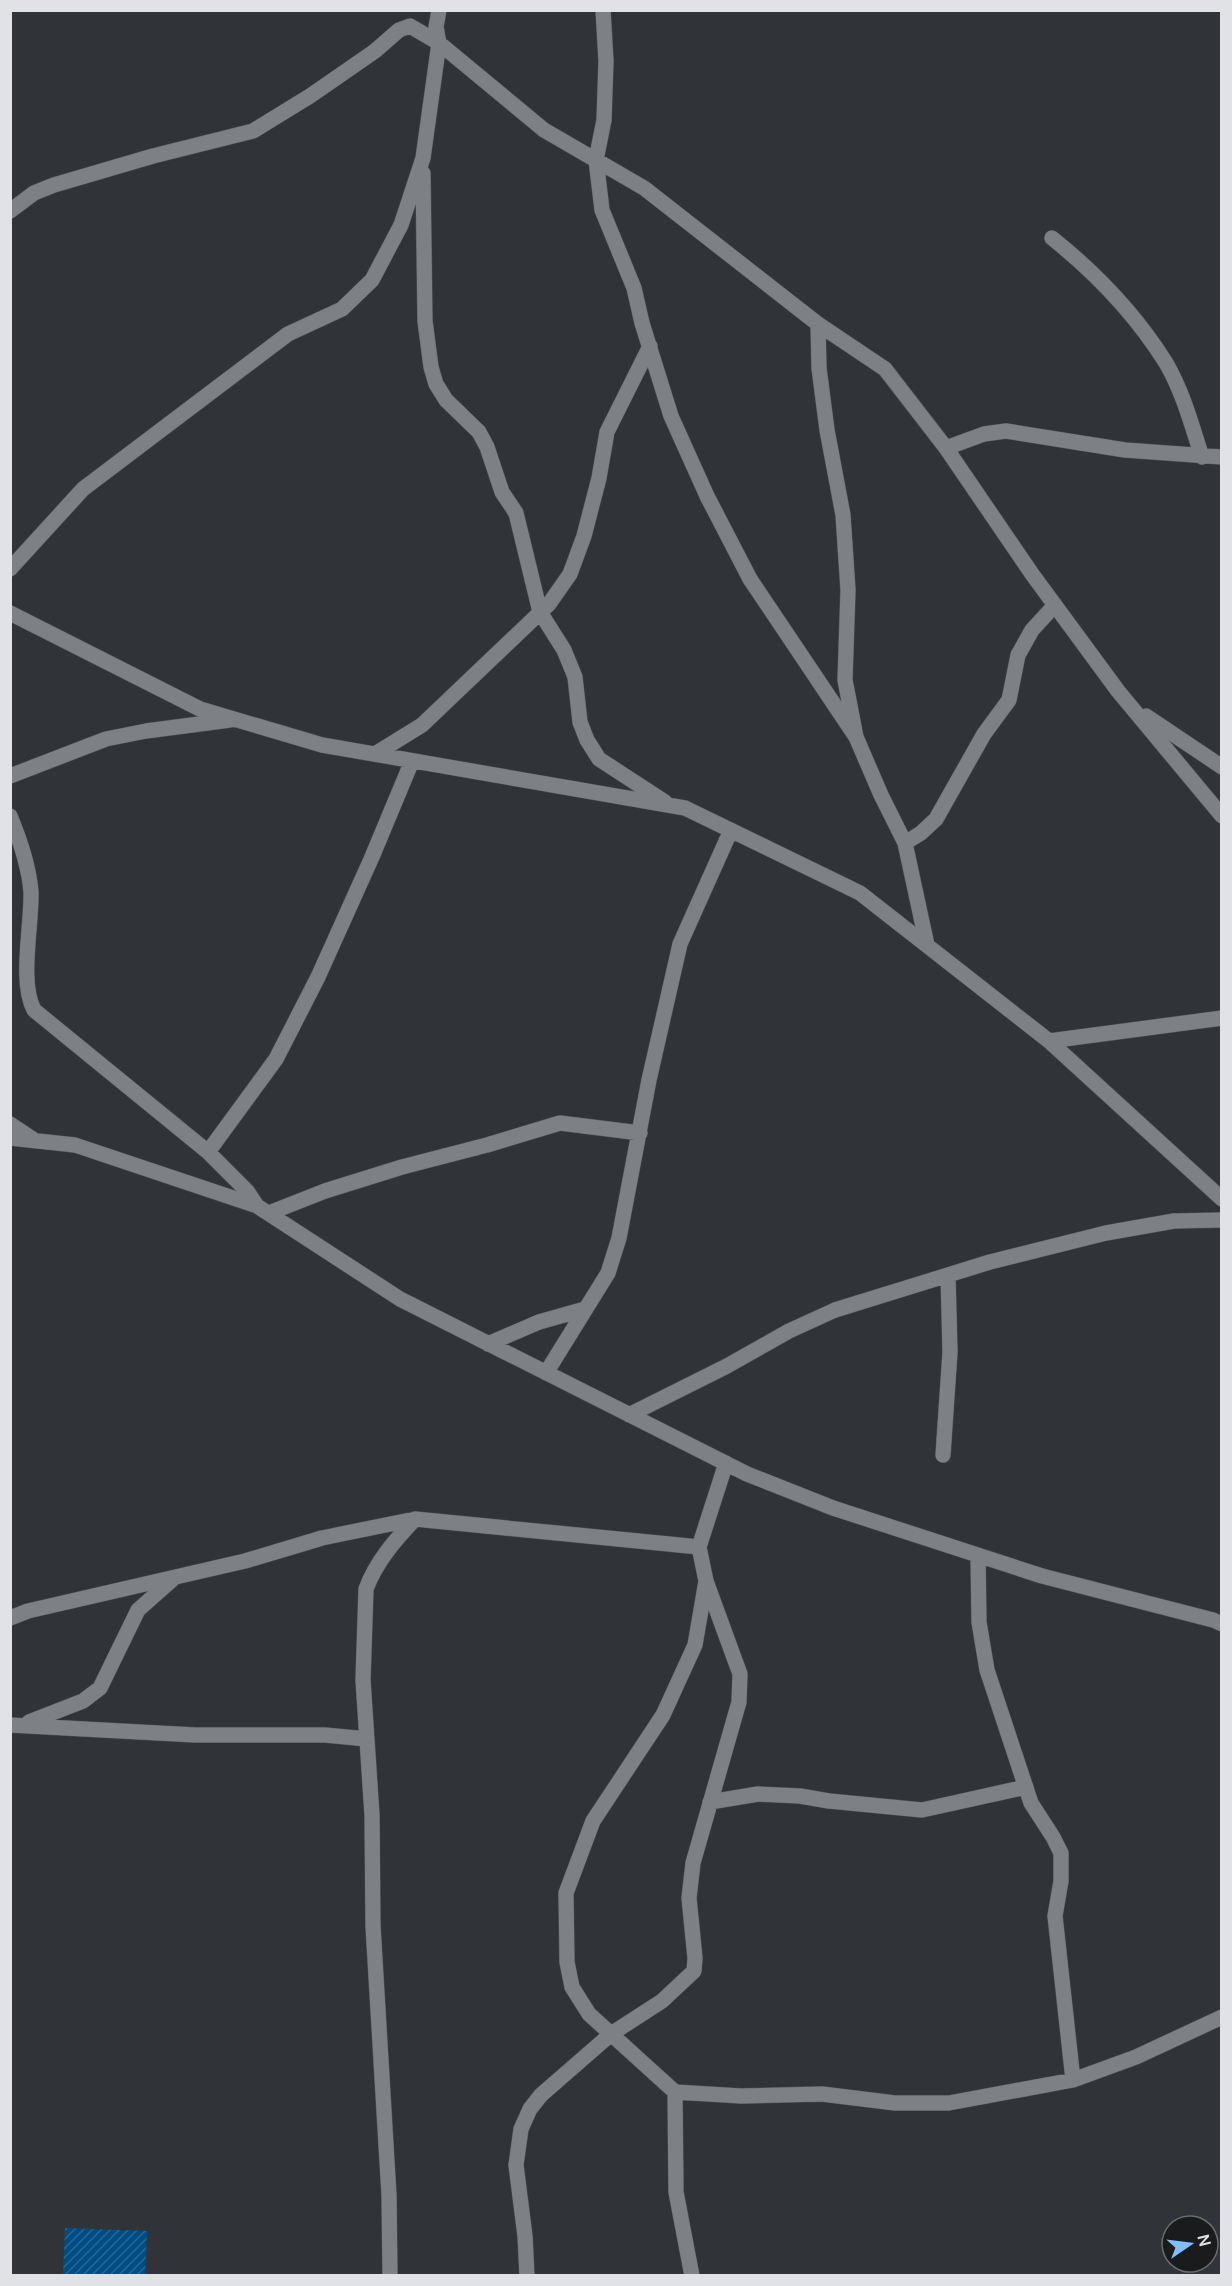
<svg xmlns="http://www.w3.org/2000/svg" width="1232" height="2286" font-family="Manrope,sans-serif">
<defs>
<pattern id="building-hatch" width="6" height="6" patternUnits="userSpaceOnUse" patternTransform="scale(1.5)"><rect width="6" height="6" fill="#004d86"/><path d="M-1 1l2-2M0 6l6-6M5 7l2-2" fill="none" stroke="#256697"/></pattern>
</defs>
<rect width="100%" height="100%" fill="#303438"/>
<path fill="url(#building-hatch)" d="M 65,2228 L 147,2231 L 145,2276 L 63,2276 Z"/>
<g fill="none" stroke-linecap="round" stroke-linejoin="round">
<defs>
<path id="minor" d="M 603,10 L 606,61 L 604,120 L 596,160 L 602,210 L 634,288 L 642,323 L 671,416 L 707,496 L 750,579 L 856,737
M 423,173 L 425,321 L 431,367 L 436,384 L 446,400 L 479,432 L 487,447 L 502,492 L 516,513 L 540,612 L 564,650 L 575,677 L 580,722 L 587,740 L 599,759 L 665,802
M 10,211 L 34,193 L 54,185 L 153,156 L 253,131 L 310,96 L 375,51 L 399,30 L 410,26 L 439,43 L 544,130 L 644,188 L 818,324 L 885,369 L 946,448 L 1032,574 L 1118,691 L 1222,816
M 1052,238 C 1097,274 1136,315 1166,363 C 1183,392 1192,426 1202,457
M 818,324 L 819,368 L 827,430 L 843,515 L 848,590 L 845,680 L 856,737 L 881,795 L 905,843 L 927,945
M 946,448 L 984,434 L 1006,431 L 1125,450 L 1222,457
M 10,569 L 83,489 L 288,334 L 342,309 L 372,280 L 401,225 L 423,158 L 439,43 L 436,27 L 439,10
M 10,613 L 200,709 L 322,745 L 685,808 L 860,893 L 1049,1041 L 1222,1199
M 1146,716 L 1222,767
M 375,754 L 422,725 L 549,604 L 570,574 L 584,536 L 599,478 L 607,432 L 650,346
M 10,776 L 106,739 L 146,731 L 230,720
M 10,816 C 20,840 29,866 31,892 C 32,925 19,982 34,1010 L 208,1152 L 247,1191 L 257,1206
M 905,843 L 921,833 L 936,819 L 984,734 L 1009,700 L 1018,655 L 1032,630 L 1055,605
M 1049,1041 L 1222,1018
M 10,1124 L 34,1140
M 10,1138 L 75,1145 L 257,1206 L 400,1299 L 747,1474 L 833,1508 L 1042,1576 L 1213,1620 L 1222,1624
M 208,1152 L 276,1059 L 318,977 L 372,857 L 412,761
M 269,1213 L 325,1191 L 402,1167 L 487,1145 L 560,1123 L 640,1133
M 488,1344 L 539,1322 L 585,1309
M 546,1373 L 608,1273 L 619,1238 L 649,1080 L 680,944 L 731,830
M 629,1415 L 727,1366 L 789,1331 L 835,1310 L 990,1262 L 1106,1233 L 1174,1221 L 1222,1220
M 943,1455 L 950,1352 L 948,1275
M 978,1555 L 979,1622 L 987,1670 L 1031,1803 L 1053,1837 L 1061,1853 L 1061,1881 L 1055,1916 L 1073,2080
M 10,1618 L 28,1611 L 245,1561 L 322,1538 L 415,1519 L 699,1547 L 726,1463
M 29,1722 L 83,1701 L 100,1688 L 138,1610 L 173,1579
M 10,1725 L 195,1735 L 325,1735 L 367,1739
M 710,1802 L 758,1794 L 800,1796 L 829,1801 L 922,1810 L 1026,1787
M 675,2092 L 741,2096 L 822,2094 L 895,2103 L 949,2103 L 1073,2080 L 1136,2057 L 1222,2017
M 390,2276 L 389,2195 L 373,1926 L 372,1815 L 363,1680 L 366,1589 C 376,1562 395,1540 415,1519
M 527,2276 L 525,2236 L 516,2165 L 521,2129 L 530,2109 L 541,2095 L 611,2034 L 662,2001 L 694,1971 L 695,1958 L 689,1898 L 693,1863 L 739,1702 L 740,1674 L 706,1581
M 692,2276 L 676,2192 L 675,2092 L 589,2014 L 572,1987 L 567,1962 L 566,1893 L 593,1821 L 663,1715 L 695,1645 L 706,1581 L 699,1547"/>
</defs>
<use href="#minor" stroke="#505356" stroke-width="16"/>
<use href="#minor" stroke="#7d8186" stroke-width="15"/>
</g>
<rect width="1232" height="2286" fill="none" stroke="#e0e2e5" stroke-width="24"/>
<g transform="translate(1190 2244) rotate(76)"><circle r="28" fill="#1a1b1d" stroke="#696b6d" stroke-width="1.5"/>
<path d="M0-4.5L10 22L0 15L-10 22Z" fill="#80bdfa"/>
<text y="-9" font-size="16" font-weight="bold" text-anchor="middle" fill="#e0e2e5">N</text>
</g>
</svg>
